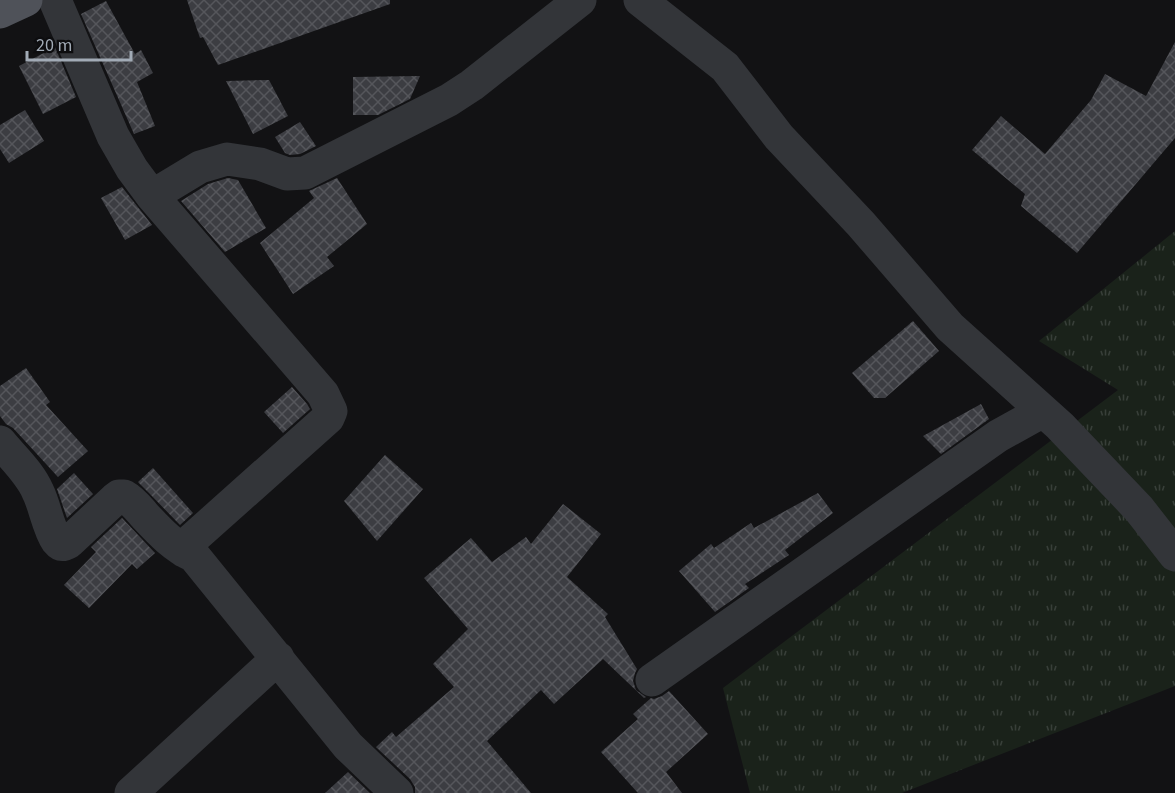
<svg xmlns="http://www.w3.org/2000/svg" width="1175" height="793" font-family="'Source Sans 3',sans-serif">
<defs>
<pattern id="grass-tufts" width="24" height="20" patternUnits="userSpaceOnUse" patternTransform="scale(1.5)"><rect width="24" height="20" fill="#1a221a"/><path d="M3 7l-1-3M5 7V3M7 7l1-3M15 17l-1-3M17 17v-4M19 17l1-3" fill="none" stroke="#383f39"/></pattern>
<pattern id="building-cross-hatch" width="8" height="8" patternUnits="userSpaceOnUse" patternTransform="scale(1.5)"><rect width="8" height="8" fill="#3c3d42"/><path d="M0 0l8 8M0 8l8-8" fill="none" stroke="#55565b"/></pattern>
</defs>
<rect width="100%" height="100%" fill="#121214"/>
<path fill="url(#grass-tufts)" d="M 1175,231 L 1175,686 L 902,793 L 750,793 L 723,688 L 1118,390 L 1039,341 Z"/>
<path fill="url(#building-cross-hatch)" d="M 187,0 L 390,0 L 390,4 L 218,65 L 203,37 L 200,38 Z
M 106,1 L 135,54 L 141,50 L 153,73 L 137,82 L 155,126 L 134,134 L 81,14 Z
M 1175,42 L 1175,138 L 1077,253 L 1021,206 L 1025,194 L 972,150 L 1001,116 L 1045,154 L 1091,100 L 1105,74 L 1146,96 Z
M 55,47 L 76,97 L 43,114 L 19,66 Z
M 420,76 L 410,99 L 378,115 L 353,115 L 353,77 Z
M 269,80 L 288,116 L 253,134 L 226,81 Z
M 25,110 L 44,141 L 9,163 L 0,149 L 0,125 Z
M 300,122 L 316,146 L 300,154 L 290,155 L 285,153 L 275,137 Z
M 228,178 L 238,180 L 266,228 L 225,252 L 181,201 L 208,184 Z
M 337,178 L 367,224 L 327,257 L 334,266 L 293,294 L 260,243 L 314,198 L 309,191 Z
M 122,187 L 152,225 L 125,240 L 101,198 Z
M 913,321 L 939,351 L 885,398 L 874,398 L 852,373 Z
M 26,368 L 50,402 L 46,405 L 88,451 L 58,477 L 13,428 L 6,424 L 0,416 L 0,386 Z
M 292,387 L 307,404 L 310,409 L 283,433 L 264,412 Z
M 981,404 L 989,419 L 941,454 L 923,436 Z
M 385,455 L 423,489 L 377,541 L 344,501 Z
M 153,468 L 193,513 L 180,525 L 148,492 L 138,482 Z
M 74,473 L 93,494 L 67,518 L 57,489 Z
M 818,493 L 833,513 L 785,550 L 789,555 L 745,584 L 749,588 L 715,612 L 679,571 L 711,544 L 714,548 L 751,523 L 754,528 Z
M 563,504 L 601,534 L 567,577 L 608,614 L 605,617 L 637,669 L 635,673 L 633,681 L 636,690 L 646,697 L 644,698 L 603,659 L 554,704 L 541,690 L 487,741 L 531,793 L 415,793 L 415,787 L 410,779 L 376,747 L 392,732 L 396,737 L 454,687 L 433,664 L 468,629 L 424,578 L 471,538 L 492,562 L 526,537 L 531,544 Z
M 122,518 L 155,553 L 137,569 L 132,564 L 89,608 L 64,585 L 96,552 L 91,547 Z
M 669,691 L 708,734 L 666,772 L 682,793 L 638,793 L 601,752 L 638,719 L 633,714 L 651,698 L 654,699 L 662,696 Z
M 348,772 L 370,793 L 325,793 Z"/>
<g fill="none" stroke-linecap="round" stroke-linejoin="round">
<path stroke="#333539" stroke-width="33" d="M 55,0 L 113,136 L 132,169 L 152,196 L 323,394 L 331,411 L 328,418 L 189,542 L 184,551
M 640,0 L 725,67 L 779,137 L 861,224 L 950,327 L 1060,426 L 1139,509 L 1175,555
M 152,196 L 200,167 L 227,159 L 260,164 L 287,174 L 305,173 L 449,100 L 472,85 L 580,0
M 0,442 C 13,458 30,473 38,492 C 45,506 48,528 57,541 C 61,546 64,545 69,542 L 115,499 L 119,496 L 124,496 C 133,501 138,508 145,516 C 160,532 174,547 194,556 L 348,746 L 397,793
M 652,680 L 998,436 L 1043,411
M 131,793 L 278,658"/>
<path stroke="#4f5259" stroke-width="33" d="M 0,12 L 26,0"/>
</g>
<path d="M27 51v9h104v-9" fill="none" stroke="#a2abb6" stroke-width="3"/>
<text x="36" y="51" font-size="18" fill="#a2abb6" stroke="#0d0d0f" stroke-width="4.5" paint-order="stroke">20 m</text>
</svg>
